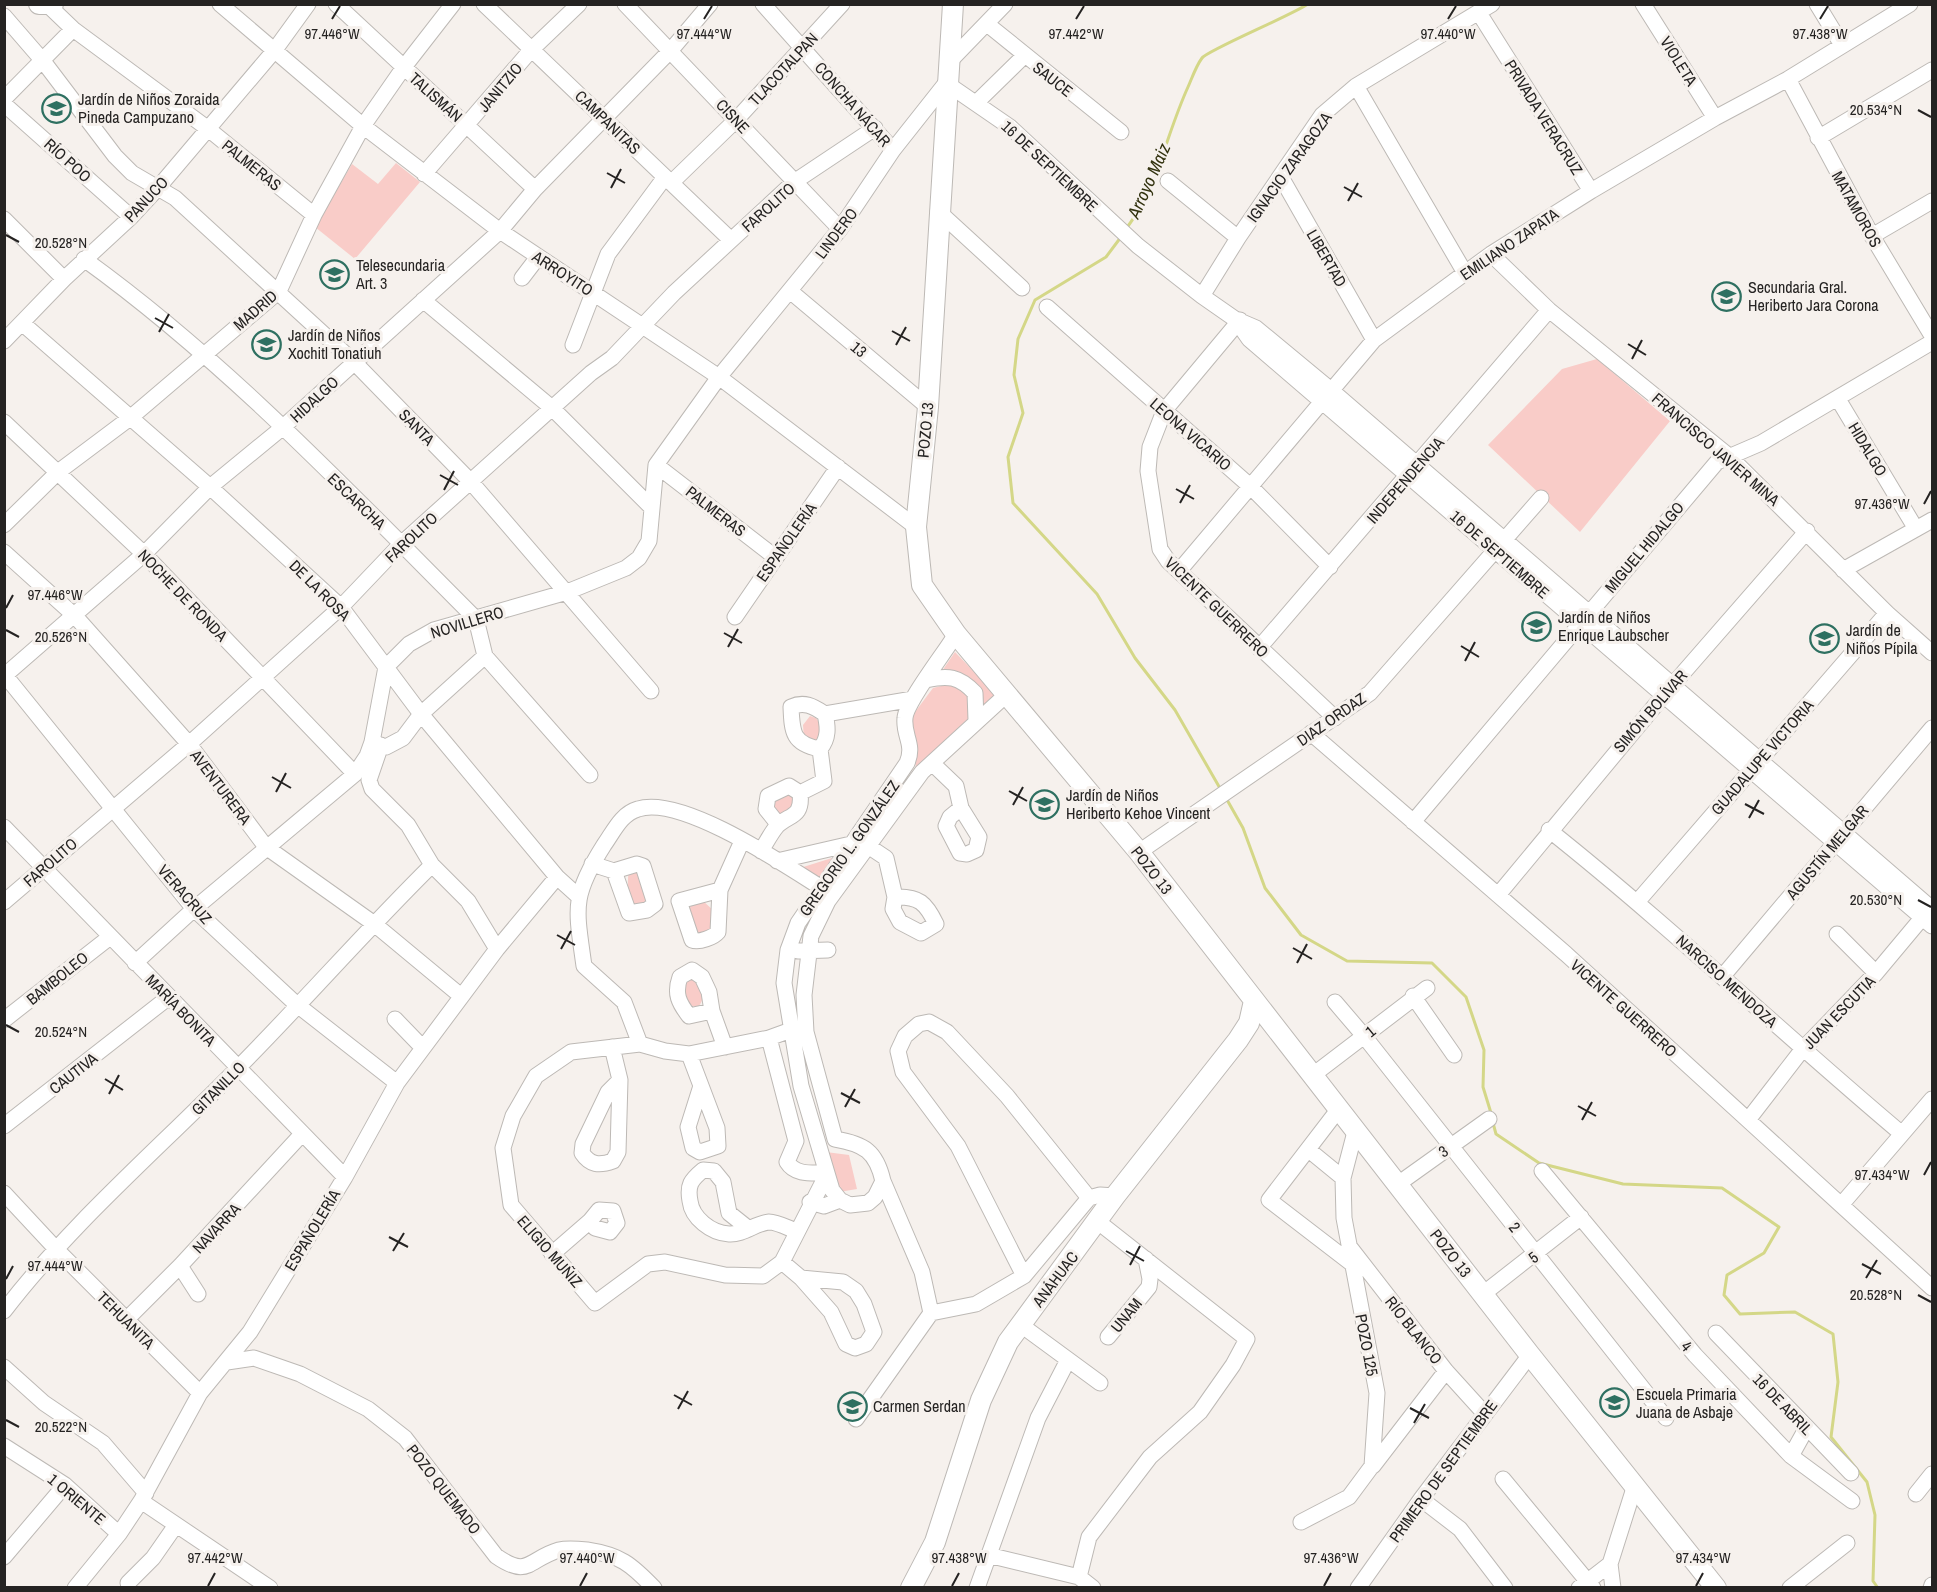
<svg xmlns="http://www.w3.org/2000/svg" width="1937" height="1592" font-family="'Archivo Narrow',sans-serif">
<rect width="100%" height="100%" fill="#f6f1ed"/>
<path fill="#f9ccc8" d="M 396,163 L 420,182 L 355,259 L 315,227 L 352,164 L 378,184 Z
M 1597,359 L 1670,421 L 1580,532 L 1488,445 L 1562,369 Z
M 955,652 L 996,695 L 979,715 L 977,695 L 940,674 Z
M 953,683 L 971,694 L 974,713 L 916,768 L 909,720 L 933,688 Z
M 810,716 L 816,718 L 821,725 L 820,746 L 804,739 L 803,725 Z
M 794,790 L 794,809 L 780,817 L 770,801 Z
M 832,858 L 820,880 L 800,868 Z
M 629,872 L 638,872 L 646,896 L 644,906 L 636,907 C 629,896 626,885 629,872 Z
M 703,901 L 713,910 L 713,931 L 697,936 L 688,911 L 692,904 Z
M 694,979 C 702,987 707,997 698,1007 C 685,1008 683,991 687,981 Z
M 826,1152 L 849,1155 L 857,1189 L 839,1192 Z"/>
<g fill="none" stroke-linecap="round" stroke-linejoin="round">
<path stroke="#d4d787" stroke-width="3" d="M 1126,229 C 1158,186 1166,135 1188,87 C 1192,78 1196,66 1202,58 C 1208,50 1290,16 1308,4
M 1121,237 L 1106,257 L 1035,300 L 1018,339 L 1014,375 L 1023,413 L 1008,457 L 1013,503 L 1097,594 L 1135,658 L 1175,710 L 1221,790
M 1226,798 L 1243,828 L 1265,888 L 1301,935 L 1347,961 L 1432,963 L 1466,997 L 1484,1050 L 1483,1087 L 1491,1113
M 1493,1123 L 1496,1134 L 1539,1163 L 1623,1184 L 1722,1188 L 1779,1227 L 1764,1253 L 1727,1275 L 1724,1295 L 1740,1314 L 1795,1312 L 1833,1334 L 1838,1382 L 1831,1437 L 1867,1482 L 1875,1515 L 1873,1581 L 1878,1588"/>
<defs>
<path id="minor" d="M 220,4 L 363,126 L 500,231 L 719,377 L 916,527
M 336,4 L 535,189
M 484,4 L 731,240
M 625,4 L 840,229
M 763,4 L 893,150
M 1643,4 L 1715,118
M 1817,4 L 1842,45
M 48,5 L 73,29 L 207,128 L 314,215
M 1479,13 L 1591,191
M 4,16 L 43,61 L 115,156 L 132,173 L 175,198 L 354,362 L 471,482 L 651,691
M 987,24 L 1121,132
M 948,63 L 1005,4
M 1788,79 L 1872,236 L 1932,336
M 1356,86 L 1465,273
M 4,99 L 73,29
M 977,102 L 1024,56
M 4,104 L 131,217
M 1818,138 L 1932,70
M 424,174 L 531,50 L 579,4
M 1281,177 L 1374,340
M 1168,181 L 1238,238
M 671,183 L 736,120 L 842,4
M 938,211 L 1022,288
M 4,219 L 64,279
M 1872,236 L 1932,201
M 1491,254 L 1549,310 L 1729,456 L 1887,613 L 1932,653
M 84,259 C 227,362 351,494 476,619 L 485,656 L 590,775
M 522,278 L 538,257
M 790,291 L 928,407
M 1202,296 L 1238,238 L 1322,115 L 1356,86 L 1492,4
M 423,300 L 552,408 L 651,507
M 1047,307 L 1250,486 L 1330,567
M 1235,319 L 1249,339 L 1932,926
M 1240,320 L 1164,411 L 1150,447 L 1148,471 L 1160,549 L 1168,561 L 1335,718
M 22,323 L 210,487 L 341,607 L 421,714 L 557,877 L 578,896
M 4,341 L 64,279 L 131,217 L 157,189 L 274,51 L 308,4
M 573,345 L 608,254 L 665,177
M 1838,399 L 1916,529
M 4,422 L 144,554 L 355,774
M 656,465 L 775,557
M 4,525 L 58,472 L 130,418 L 279,291 L 314,215 L 363,126 L 404,67 L 453,4
M 4,552 L 75,616 L 189,744 L 266,847 L 373,923 L 461,996
M 1843,570 L 1932,520
M 1179,571 L 1374,340 L 1491,254 L 1591,191 L 1715,118 L 1788,79 L 1910,4
M 735,617 L 838,467
M 956,634 C 946,651 906,702 905,718 C 903,736 915,744 907,763 L 798,923 L 788,950 L 784,983 L 801,1086 L 832,1190 L 840,1200 L 850,1205 L 868,1203 L 875,1197 L 883,1181 C 876,1151 864,1144 835,1139 L 806,1032 L 804,995 L 811,936 L 828,901 L 922,772 L 1006,695
M 1259,648 L 1549,310
M 4,674 L 194,909 L 296,1004 L 397,1083
M 4,676 L 144,554 L 210,487 L 282,428 L 500,231 L 535,189 L 671,50 L 710,4
M 926,680 C 948,675 959,676 975,693 L 976,720
M 825,714 C 828,727 829,738 820,749 C 793,744 792,733 791,707 C 804,701 813,706 825,714 L 913,699
M 1311,733 L 1566,954 L 1932,1288
M 374,743 L 386,747 L 403,738 L 421,714 L 485,656
M 381,745 L 369,780 L 372,789 L 408,825 L 432,865 L 468,901 L 497,949
M 932,763 L 956,786 L 961,808 L 979,837 L 976,850 L 967,854 L 960,853 L 946,826 L 950,817 L 961,808
M 800,793 L 824,781 L 820,749
M 1413,822 L 1717,462 L 1761,443 L 1932,342
M 4,827 L 345,1177
M 1549,830 C 1671,927 1783,1034 1902,1134
M 868,846 L 886,858 L 895,897 L 893,909 L 900,922 L 921,933 L 936,924 C 926,903 919,896 895,897
M 761,851 C 766,843 771,833 777,826 C 789,814 803,818 800,793 L 789,786 L 768,796 L 766,809 L 778,824
M 1139,852 L 1370,693 L 1541,498
M 777,861 L 851,844
M 592,864 L 614,871 L 637,864 L 643,866 L 655,904 L 647,910 L 629,913 L 614,871
M 720,890 L 679,901 L 692,940 C 699,943 714,937 718,932 L 720,890 L 742,841
M 1498,895 L 1663,696 L 1807,531
M 1638,901 L 1887,613
M 4,902 L 189,744 L 341,607 L 401,544 L 591,373 L 612,358 L 674,293 L 794,182 L 875,128
M 1837,934 L 1876,973
M 798,951 L 828,950
M 135,963 L 194,909 L 355,774 L 367,756 L 372,742 L 386,667 L 409,644 L 434,630 L 567,592 L 626,568 L 639,558 L 649,541 L 656,465 L 719,377 L 840,229 L 893,150 L 946,83 L 1010,127 L 1138,246 L 1202,296 L 1235,319 L 1256,328 L 1331,390 L 1932,909
M 1722,977 L 1932,728
M 1413,996 L 1454,1055
M 1335,1002 L 1364,1036 L 1666,1418
M 712,1011 L 689,1016 C 679,1003 674,994 680,977 L 692,970 L 702,977 L 709,992 L 712,1011 L 725,1047
M 395,1019 L 423,1048
M 4,1020 L 110,937
M 791,1030 L 769,1038 L 689,1054 L 665,1051 L 640,1044 L 571,1052 L 536,1076 L 513,1116 L 503,1148 L 511,1205 L 595,1303 L 648,1264 L 665,1262 L 725,1275 L 763,1276 L 782,1262 L 826,1176
M 769,1038 L 796,1141 L 787,1162 C 795,1175 811,1173 825,1173
M 640,1044 L 624,1002 L 584,966 C 576,908 571,897 604,845 C 614,831 621,814 638,809 C 681,795 782,863 820,887
M 612,1047 L 620,1080 L 618,1152 L 613,1161 C 599,1166 590,1165 582,1153 L 583,1144 L 608,1092 L 620,1080
M 689,1054 L 717,1128 L 718,1146 L 700,1152 L 693,1148 L 688,1127 L 700,1089
M 1313,1075 L 1427,988
M 1338,1110 L 1269,1200 L 1351,1263
M 1748,1120 L 1802,1050 L 1876,973 L 1927,912
M 4,1126 L 169,997
M 1310,1151 L 1343,1178
M 1542,1171 L 1695,1355 L 1791,1456 L 1852,1501
M 883,1181 L 922,1272 L 931,1313
M 1398,1184 L 1489,1119
M 4,1193 L 57,1250 L 200,1393
M 810,1202 L 824,1206 L 840,1200
M 1841,1205 L 1932,1099
M 749,1229 L 729,1213 L 723,1182 L 714,1171 L 703,1170 C 691,1180 687,1185 690,1201 C 692,1218 711,1233 729,1234 C 743,1235 756,1223 769,1222 C 777,1222 788,1228 796,1231
M 1349,1246 L 1446,1371 L 1485,1414
M 552,1254 L 590,1221 L 599,1210 L 613,1211 L 617,1223 L 610,1232 L 595,1228 L 590,1221
M 782,1262 L 801,1278 L 843,1282 L 856,1291 L 864,1304 L 874,1332 L 866,1344 L 855,1348 L 846,1344 L 831,1312 L 801,1278
M 180,1266 L 198,1294
M 1024,1276 L 958,1146 L 903,1072 L 898,1051 L 905,1036 L 919,1024 L 929,1022 L 947,1032 L 1007,1096 L 1089,1198
M 1483,1294 L 1581,1217
M 4,1311 C 70,1225 155,1152 231,1075 C 300,1006 363,933 432,865
M 126,1320 L 180,1266 L 302,1134
M 1021,1325 L 1100,1383
M 1716,1333 L 1851,1473
M 1108,1337 L 1149,1287 L 1150,1279 L 1146,1259
M 227,1362 L 254,1358 L 300,1374 L 368,1409 L 405,1438 L 496,1556 C 529,1579 528,1559 559,1550 C 567,1548 578,1549 587,1550 C 620,1555 631,1564 654,1588
M 4,1367 L 44,1403 L 103,1443 L 146,1493
M 856,1419 L 931,1313 L 976,1304 L 1024,1276 L 1089,1198 L 1100,1195 L 1115,1196
M 4,1446 L 65,1485 L 119,1534
M 1791,1456 L 1806,1429
M 1373,1466 L 1446,1371
M 1503,1479 L 1593,1588
M 1916,1494 L 1932,1474
M 1421,1499 L 1460,1529 L 1505,1588
M 141,1501 L 270,1588
M 1301,1522 L 1349,1497 L 1372,1466 L 1377,1393 L 1344,1218 L 1343,1178 L 1355,1132
M 988,1555 L 1079,1577
M 4,1557 L 65,1485
M 1610,1564 L 1613,1588
M 128,1583 L 153,1558 L 176,1525
M 75,1588 L 119,1534 L 141,1501 L 200,1393 L 250,1332 L 345,1177 L 397,1083 L 497,949 L 557,877
M 977,1588 L 1038,1418 L 1068,1360
M 1093,1588 L 1079,1577 L 1089,1537 L 1150,1457 L 1200,1412 L 1233,1365 L 1247,1339 L 1097,1221
M 1358,1588 L 1421,1499 L 1530,1355
M 1579,1588 L 1610,1564 L 1635,1485
M 1790,1588 L 1847,1543
M 1931,1588 L 1932,1585"/>
<path id="major" d="M 39,4 L 53,4
M 953,4 L 928,407 L 916,527 L 922,585 L 956,634 L 1139,852 L 1530,1355 L 1716,1588
M 911,1588 L 935,1542 L 981,1400 L 1008,1342 L 1115,1196 L 1238,1040 L 1249,1023 L 1254,1001"/>
</defs>
<use href="#minor" stroke="#bdb9b5" stroke-width="17"/>
<use href="#major" stroke="#bdb9b5" stroke-width="22"/>
<use href="#minor" stroke="#fff" stroke-width="15"/>
<use href="#major" stroke="#fff" stroke-width="20"/>
</g>
<path fill="none" stroke="#252322" stroke-width="2" d="M 332,19 L 340,6M 704,19 L 712,6M 1076,19 L 1084,6M 1448,19 L 1456,6M 1820,19 L 1828,6M 1918,110 L 1931,117M 607,173 L 625,183M 1344,187 L 1362,197M 611,188 L 621,169M 1348,201 L 1358,183M 6,235 L 19,242M 155,318 L 173,328M 892,331 L 910,341M 159,332 L 169,314M 1628,344 L 1646,355M 896,345 L 906,327M 1632,359 L 1642,340M 440,475 L 458,485M 1176,489 L 1194,499M 444,490 L 454,471M 1180,503 L 1190,485M 1924,504 L 1931,491M 6,608 L 13,595M 6,630 L 19,637M 724,633 L 742,643M 1461,646 L 1479,657M 728,647 L 738,629M 1465,661 L 1475,642M 272,777 L 291,788M 1009,791 L 1027,801M 276,792 L 286,773M 1745,804 L 1764,814M 1013,805 L 1023,787M 1749,818 L 1759,800M 1918,900 L 1931,907M 557,935 L 575,945M 1293,948 L 1312,959M 561,949 L 571,931M 1297,963 L 1307,944M 6,1025 L 19,1032M 105,1079 L 123,1090M 841,1093 L 860,1103M 109,1094 L 119,1075M 1578,1106 L 1596,1116M 845,1107 L 855,1089M 1582,1120 L 1592,1102M 1924,1175 L 1931,1162M 389,1237 L 408,1247M 393,1251 L 404,1233M 1126,1251 L 1144,1261M 1862,1264 L 1881,1274M 1130,1265 L 1140,1246M 1866,1278 L 1877,1260M 6,1279 L 13,1266M 1918,1295 L 1931,1302M 674,1395 L 692,1405M 1410,1408 L 1429,1418M 678,1409 L 688,1391M 6,1420 L 19,1427M 1414,1423 L 1425,1404M 208,1586 L 215,1573M 580,1586 L 587,1573M 952,1586 L 959,1573M 1324,1586 L 1331,1573M 1696,1586 L 1703,1573"/>
<defs>
<symbol id="school-ring" viewBox="-11 -11 22 22"><circle r="9.5" fill="#f6f1ed" stroke="#2e7061" stroke-width="1.5"/><path d="M0-5L7-2L0 1L-7-2ZM-4 1L0 2.5L4 1V4Q0 6-4 4Z" fill="#2e7061"/></symbol>
</defs>
<g fill-rule="evenodd">
<use href="#school-ring" x="40" y="92" width="33" height="33"/>
<use href="#school-ring" x="318" y="258" width="33" height="33"/>
<use href="#school-ring" x="1710" y="280" width="33" height="33"/>
<use href="#school-ring" x="250" y="328" width="33" height="33"/>
<use href="#school-ring" x="1520" y="610" width="33" height="33"/>
<use href="#school-ring" x="1808" y="622" width="33" height="33"/>
<use href="#school-ring" x="1028" y="788" width="33" height="33"/>
<use href="#school-ring" x="1598" y="1386" width="33" height="33"/>
<use href="#school-ring" x="836" y="1390" width="33" height="33"/>
</g>
<g text-anchor="middle" stroke-width="6" stroke-linejoin="round" paint-order="stroke">
<g font-size="16" fill="#252322" stroke="#f6f1ed">
<text transform="translate(1679 61) rotate(58)" y="6">VIOLETA</text>
<text transform="translate(783 69) rotate(-47)" y="6">TLACOTALPAN</text>
<text transform="translate(1053 79) rotate(38)" y="6">SAUCE</text>
<text transform="translate(500 87) rotate(-50)" y="6">JANITZIO</text>
<text transform="translate(436 97) rotate(42)" y="6">TALISMÁN</text>
<text transform="translate(853 104) rotate(49)" y="6">CONCHA NÁCAR</text>
<text transform="translate(733 116) rotate(47)" y="6">CISNE</text>
<text transform="translate(1544 117) rotate(58)" y="6">PRIVADA VERACRUZ</text>
<text transform="translate(608 122) rotate(44)" y="6">CAMPANITAS</text>
<text transform="translate(68 160) rotate(42)" y="6">RÍO POO</text>
<text transform="translate(252 165) rotate(39)" y="6">PALMERAS</text>
<text transform="translate(1050 166) rotate(43)" y="6">16 DE SEPTIEMBRE</text>
<text transform="translate(1289 167) rotate(-54)" y="6">IGNACIO ZARAGOZA</text>
<text transform="translate(146 199) rotate(-47)" y="6">PANUCO</text>
<text transform="translate(768 207) rotate(-42)" y="6">FAROLITO</text>
<text transform="translate(1857 209) rotate(61)" y="6">MATAMOROS</text>
<text transform="translate(836 233) rotate(-53)" y="6">LINDERO</text>
<text transform="translate(1509 244) rotate(-34)" y="6">EMILIANO ZAPATA</text>
<text transform="translate(1327 258) rotate(60)" y="6">LIBERTAD</text>
<text transform="translate(563 273) rotate(33)" y="6">ARROYITO</text>
<text transform="translate(255 310) rotate(-41)" y="6">MADRID</text>
<text transform="translate(859 349) rotate(40)" y="6">13</text>
<text transform="translate(314 399) rotate(-43)" y="6">HIDALGO</text>
<text transform="translate(417 427) rotate(46)" y="6">SANTA</text>
<text transform="translate(925 430) rotate(-85)" y="6">POZO 13</text>
<text transform="translate(1191 434) rotate(41)" y="6">LEONA VICARIO</text>
<text transform="translate(1716 449) rotate(41)" y="6">FRANCISCO JAVIER MINA</text>
<text transform="translate(1868 449) rotate(59)" y="6">HIDALGO</text>
<text transform="translate(1405 480) rotate(-49)" y="6">INDEPENDENCIA</text>
<text transform="translate(357 501) rotate(44)" y="6">ESCARCHA</text>
<text transform="translate(716 511) rotate(38)" y="6">PALMERAS</text>
<text transform="translate(411 537) rotate(-43)" y="6">FAROLITO</text>
<text transform="translate(786 542) rotate(-55)" y="6">ESPAÑOLERÍA</text>
<text transform="translate(1644 547) rotate(-50)" y="6">MIGUEL HIDALGO</text>
<text transform="translate(1500 554) rotate(41)" y="6">16 DE SEPTIEMBRE</text>
<text transform="translate(320 590) rotate(45)" y="6">DE LA ROSA</text>
<text transform="translate(183 595) rotate(46)" y="6">NOCHE DE RONDA</text>
<text transform="translate(1217 607) rotate(44)" y="6">VICENTE GUERRERO</text>
<text transform="translate(467 622) rotate(-17)" y="6">NOVILLERO</text>
<text transform="translate(1650 711) rotate(-49)" y="6">SIMÓN BOLÍVAR</text>
<text transform="translate(1331 719) rotate(-35)" y="6">DIAZ ORDAZ</text>
<text transform="translate(1762 757) rotate(-49)" y="6">GUADALUPE VICTORIA</text>
<text transform="translate(221 787) rotate(53)" y="6">AVENTURERA</text>
<text transform="translate(849 848) rotate(-55)" y="6">GREGORIO L. GONZÁLEZ</text>
<text transform="translate(1827 852) rotate(-50)" y="6">AGUSTÍN MELGAR</text>
<text transform="translate(50 862) rotate(-41)" y="6">FAROLITO</text>
<text transform="translate(1152 870) rotate(52)" y="6">POZO 13</text>
<text transform="translate(185 894) rotate(49)" y="6">VERACRUZ</text>
<text transform="translate(57 978) rotate(-39)" y="6">BAMBOLEO</text>
<text transform="translate(1727 981) rotate(42)" y="6">NARCISO MENDOZA</text>
<text transform="translate(1624 1008) rotate(42)" y="6">VICENTE GUERRERO</text>
<text transform="translate(181 1010) rotate(46)" y="6">MARÍA BONITA</text>
<text transform="translate(1839 1012) rotate(-46)" y="6">JUAN ESCUTIA</text>
<text transform="translate(1370 1031) rotate(-39)" y="6">1</text>
<text transform="translate(73 1073) rotate(-38)" y="6">CAUTIVA</text>
<text transform="translate(218 1088) rotate(-45)" y="6">GITANILLO</text>
<text transform="translate(1443 1151) rotate(-35)" y="6">3</text>
<text transform="translate(1515 1227) rotate(52)" y="6">2</text>
<text transform="translate(216 1228) rotate(-47)" y="6">NAVARRA</text>
<text transform="translate(312 1230) rotate(-59)" y="6">ESPAÑOLERÍA</text>
<text transform="translate(550 1251) rotate(49)" y="6">ELIGIO MUÑIZ</text>
<text transform="translate(1451 1253) rotate(52)" y="6">POZO 13</text>
<text transform="translate(1533 1257) rotate(-37)" y="6">5</text>
<text transform="translate(1055 1279) rotate(-53)" y="6">ANÁHUAC</text>
<text transform="translate(1126 1315) rotate(-51)" y="6">UNAM</text>
<text transform="translate(126 1320) rotate(45)" y="6">TEHUANITA</text>
<text transform="translate(1414 1330) rotate(52)" y="6">RÍO BLANCO</text>
<text transform="translate(1367 1345) rotate(79)" y="6">POZO 125</text>
<text transform="translate(1687 1346) rotate(50)" y="6">4</text>
<text transform="translate(1783 1404) rotate(46)" y="6">16 DE ABRIL</text>
<text transform="translate(1443 1471) rotate(-54)" y="6">PRIMERO DE SEPTIEMBRE</text>
<text transform="translate(444 1489) rotate(52)" y="6">POZO QUEMADO</text>
<text transform="translate(77 1499) rotate(40)" y="6">1 ORIENTE</text>
</g>
<g font-size="16" fill="#252322" stroke="#f6f1ed" text-anchor="start">
<text x="78" y="105">Jardín de Niños Zoraida<tspan x="78" dy="18">Pineda Campuzano</tspan></text>
<text x="356" y="271">Telesecundaria<tspan x="356" dy="18">Art. 3</tspan></text>
<text x="1748" y="293">Secundaria Gral.<tspan x="1748" dy="18">Heriberto Jara Corona</tspan></text>
<text x="288" y="341">Jardín de Niños<tspan x="288" dy="18">Xochitl Tonatiuh</tspan></text>
<text x="1558" y="623">Jardín de Niños<tspan x="1558" dy="18">Enrique Laubscher</tspan></text>
<text x="1846" y="636">Jardín de<tspan x="1846" dy="18">Niños Pípila</tspan></text>
<text x="1066" y="801">Jardín de Niños<tspan x="1066" dy="18">Heriberto Kehoe Vincent</tspan></text>
<text x="1636" y="1400">Escuela Primaria<tspan x="1636" dy="18">Juana de Asbaje</tspan></text>
<text x="873" y="1412">Carmen Serdan</text>
</g>
<g font-size="18" font-style="italic" fill="#32320f" stroke="#f6f1ed">
<text transform="translate(1149 181) rotate(-66)" y="6">Arroyo Maiz</text>
</g>
</g>
<g font-size="15" text-anchor="middle" fill="#252322" stroke="#f6f1ed" stroke-width="6" stroke-linejoin="round" paint-order="stroke">
<text x="332" y="39">97.446°W</text>
<text x="704" y="39">97.444°W</text>
<text x="1076" y="39">97.442°W</text>
<text x="1448" y="39">97.440°W</text>
<text x="1820" y="39">97.438°W</text>
<text x="1876" y="115">20.534°N</text>
<text x="61" y="248">20.528°N</text>
<text x="1882" y="509">97.436°W</text>
<text x="55" y="600">97.446°W</text>
<text x="61" y="642">20.526°N</text>
<text x="1876" y="905">20.530°N</text>
<text x="61" y="1037">20.524°N</text>
<text x="1882" y="1180">97.434°W</text>
<text x="55" y="1271">97.444°W</text>
<text x="1876" y="1300">20.528°N</text>
<text x="61" y="1432">20.522°N</text>
<text x="215" y="1563">97.442°W</text>
<text x="587" y="1563">97.440°W</text>
<text x="959" y="1563">97.438°W</text>
<text x="1331" y="1563">97.436°W</text>
<text x="1703" y="1563">97.434°W</text>
</g>
<rect width="1937" height="1592" fill="none" stroke="#252322" stroke-width="12"/>
</svg>
